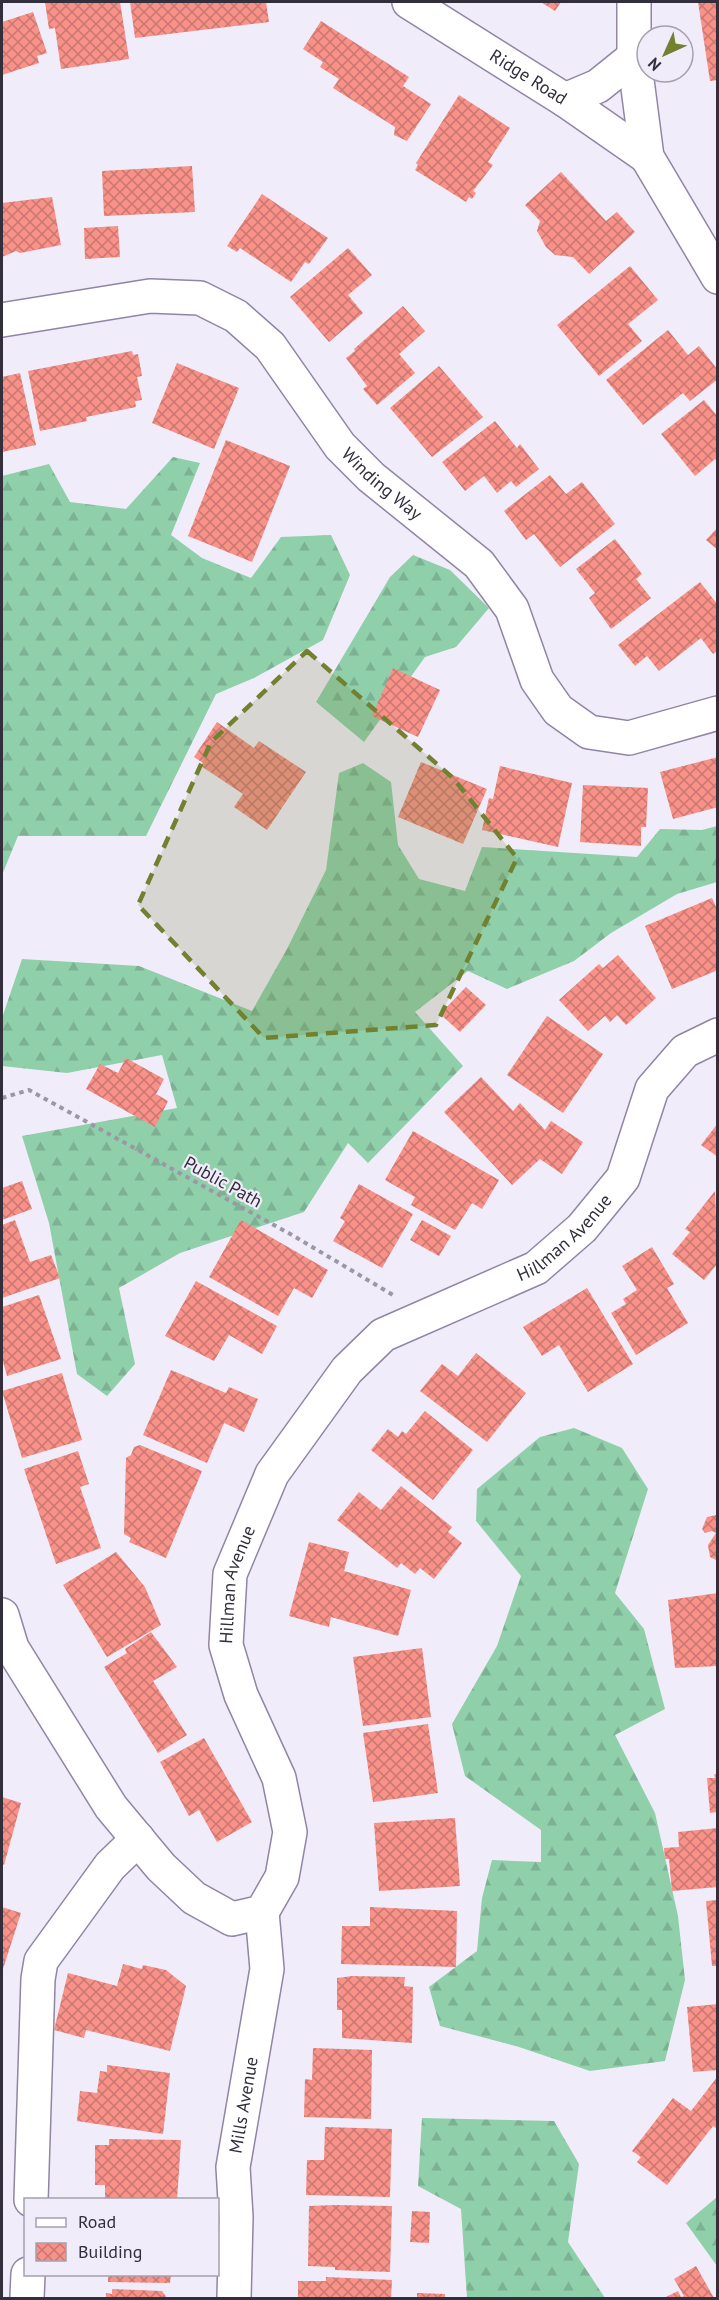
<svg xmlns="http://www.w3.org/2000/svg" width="719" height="2300" font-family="'PT Sans',sans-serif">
<defs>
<pattern id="forest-firs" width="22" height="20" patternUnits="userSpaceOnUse" patternTransform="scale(1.5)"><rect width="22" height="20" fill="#8fcfaa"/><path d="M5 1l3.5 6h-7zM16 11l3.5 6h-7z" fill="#7cb293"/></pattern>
<pattern id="building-cross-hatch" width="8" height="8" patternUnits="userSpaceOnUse" patternTransform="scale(1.5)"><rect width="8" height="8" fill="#f89188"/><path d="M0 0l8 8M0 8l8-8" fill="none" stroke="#c97770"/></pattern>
</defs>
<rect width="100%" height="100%" fill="#f1ecfa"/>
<path fill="url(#forest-firs)" d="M 173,457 L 200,463 L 171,535 L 202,558 L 251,578 L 281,537 L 331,535 L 350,575 L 323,640 L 254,678 L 216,694 L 146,836 L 18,836 L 2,875 L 2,476 L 49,464 L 70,502 L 126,509 Z
M 413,555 L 450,570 L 489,608 L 456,647 L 425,657 L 364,742 L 316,702 L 390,577 Z
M 363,763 L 391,782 L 398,845 L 419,879 L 465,891 L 482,847 L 637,857 L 660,829 L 702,830 L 717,826 L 717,882 L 677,894 L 611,933 L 574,961 L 507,989 L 468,971 L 415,1012 L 463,1066 L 368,1163 L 348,1143 L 304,1212 L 180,1253 L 119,1288 L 135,1364 L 107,1396 L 77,1374 L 49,1223 L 22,1136 L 177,1108 L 162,1055 L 67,1073 L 2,1066 L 2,1018 L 22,959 L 139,966 L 252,1011 L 287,949 L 326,870 L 339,773 Z
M 574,1428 L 622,1448 L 648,1489 L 615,1593 L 644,1629 L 665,1709 L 615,1735 L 655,1813 L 678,1916 L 685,1980 L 665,2061 L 590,2071 L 519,2047 L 440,2026 L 429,1987 L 477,1951 L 482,1898 L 492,1860 L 541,1862 L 541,1830 L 465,1776 L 452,1724 L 497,1646 L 521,1576 L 476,1521 L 477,1489 L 540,1437 Z
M 422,2118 L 554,2121 L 579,2164 L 568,2242 L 605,2298 L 467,2298 L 461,2209 L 418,2186 Z
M 717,2197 L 717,2266 L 686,2223 Z"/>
<path fill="url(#building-cross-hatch)" d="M 45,2 L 120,2 L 129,59 L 61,69 L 55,28 L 49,29 Z
M 130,2 L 266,2 L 269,22 L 135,38 Z
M 541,2 L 561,2 L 555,11 Z
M 698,2 L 718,2 L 718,80 L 710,81 Z
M 33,12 L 47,53 L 37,56 L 39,63 L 2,75 L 2,22 Z
M 321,21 L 409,77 L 403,86 L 431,104 L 407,141 L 394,135 L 395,127 L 333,88 L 339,79 L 320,67 L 323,62 L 303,49 Z
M 459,95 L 510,128 L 488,162 L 493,165 L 473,191 L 476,193 L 472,199 L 469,197 L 466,202 L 415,170 L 418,165 L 416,163 Z
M 192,166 L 195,212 L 104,216 L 102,171 Z
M 561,172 L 606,221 L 617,212 L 635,232 L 589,274 L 573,257 L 555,255 L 546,247 L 537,231 L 540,221 L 525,205 Z
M 262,194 L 328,238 L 309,264 L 305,262 L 291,282 L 240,248 L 237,252 L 227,246 Z
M 52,197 L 61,245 L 20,253 L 16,251 L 2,257 L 2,203 Z
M 118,226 L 120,257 L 85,259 L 84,228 Z
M 348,248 L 372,275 L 348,295 L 363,313 L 329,342 L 290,297 Z
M 630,266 L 658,300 L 628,324 L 642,341 L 599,376 L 557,325 Z
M 403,306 L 425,331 L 399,354 L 415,373 L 377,405 L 363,389 L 367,386 L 346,358 L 355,351 L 354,349 Z
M 668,330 L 688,355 L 699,346 L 718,370 L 718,379 L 690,401 L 683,393 L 643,425 L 606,380 Z
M 132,351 L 133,355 L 138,354 L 142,376 L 137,377 L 142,400 L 135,401 L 136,407 L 86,417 L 87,421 L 40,431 L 28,371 Z
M 177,363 L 239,388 L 214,449 L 152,423 Z
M 439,366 L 483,417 L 432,457 L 390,408 Z
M 20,373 L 36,445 L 2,452 L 2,377 Z
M 704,400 L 718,417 L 718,462 L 715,459 L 695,476 L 661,434 Z
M 495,421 L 517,448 L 520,444 L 539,469 L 516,487 L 511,481 L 497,493 L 484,476 L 465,491 L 442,462 Z
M 226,440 L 290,466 L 252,562 L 188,536 Z
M 550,475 L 566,494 L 582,482 L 615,524 L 560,567 L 534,534 L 526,540 L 504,511 Z
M 718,527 L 718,550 L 706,540 Z
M 615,539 L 642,574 L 636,579 L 651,598 L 611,629 L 589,598 L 595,593 L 576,569 Z
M 700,582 L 718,605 L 718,650 L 713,654 L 701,638 L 659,671 L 647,656 L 635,666 L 618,645 Z
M 393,668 L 440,690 L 418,737 L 372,716 Z
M 217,722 L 254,748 L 259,741 L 306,772 L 267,830 L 234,807 L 243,794 L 201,766 L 203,763 L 194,757 Z
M 718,757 L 718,807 L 673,819 L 660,772 Z
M 421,762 L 487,789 L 463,844 L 398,817 Z
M 500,766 L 572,783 L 558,847 L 482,830 L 489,798 L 493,799 Z
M 583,785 L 648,788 L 646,827 L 641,827 L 641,846 L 580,842 Z
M 712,898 L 718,911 L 718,970 L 672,989 L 645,926 Z
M 618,955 L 656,998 L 626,1025 L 617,1015 L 610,1022 L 605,1016 L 588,1031 L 559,1000 L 599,964 L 603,968 Z
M 466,987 L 486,1005 L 460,1032 L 440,1014 Z
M 547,1016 L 603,1054 L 563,1113 L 507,1075 Z
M 126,1058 L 164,1079 L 156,1094 L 168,1101 L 155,1127 L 86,1089 L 100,1064 L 118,1073 Z
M 481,1077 L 513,1111 L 520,1103 L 545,1130 L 551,1121 L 583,1142 L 562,1174 L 540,1159 L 512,1185 L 444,1112 Z
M 718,1123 L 718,1157 L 701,1145 Z
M 413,1131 L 499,1180 L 482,1209 L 472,1203 L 455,1230 L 411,1205 L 415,1197 L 385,1180 Z
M 22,1181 L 32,1209 L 2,1220 L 2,1188 Z
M 359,1184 L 413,1214 L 382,1268 L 333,1241 L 345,1221 L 340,1218 Z
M 715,1191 L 718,1263 L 704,1280 L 672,1254 L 690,1232 L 685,1229 Z
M 15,1220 L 30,1262 L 51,1255 L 60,1278 L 2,1298 L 2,1225 Z
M 241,1220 L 328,1270 L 312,1298 L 294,1288 L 278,1316 L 209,1277 Z
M 422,1220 L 451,1236 L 439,1256 L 410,1240 Z
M 652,1247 L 674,1284 L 667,1288 L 688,1323 L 636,1355 L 611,1313 L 626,1304 L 623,1299 L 637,1290 L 622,1266 Z
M 196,1281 L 277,1326 L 262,1354 L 229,1335 L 214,1361 L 165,1336 Z
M 587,1288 L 633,1364 L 588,1392 L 559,1345 L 542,1356 L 523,1327 Z
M 39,1295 L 61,1359 L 7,1376 L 2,1358 L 2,1307 Z
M 476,1353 L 526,1393 L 487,1442 L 420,1391 L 442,1364 L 458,1376 Z
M 171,1370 L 226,1393 L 229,1387 L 258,1399 L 244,1432 L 224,1423 L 207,1463 L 143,1435 Z
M 62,1373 L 82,1440 L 22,1458 L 2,1391 Z
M 425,1411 L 473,1450 L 433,1500 L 371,1450 L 388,1429 L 398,1437 L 402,1431 L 406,1434 Z
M 140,1445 L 202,1471 L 166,1558 L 129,1542 L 131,1538 L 124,1534 L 126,1458 L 131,1455 L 134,1447 Z
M 78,1451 L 89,1484 L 80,1487 L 101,1548 L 56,1564 L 24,1469 Z
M 401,1486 L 452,1527 L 448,1532 L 462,1543 L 434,1579 L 420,1568 L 415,1574 L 401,1563 L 397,1568 L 337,1520 L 359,1492 L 381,1510 Z
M 716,1515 L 718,1517 L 718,1561 L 710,1557 L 708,1545 L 716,1533 L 712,1531 L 705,1533 L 702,1529 L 707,1517 Z
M 309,1542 L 349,1552 L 344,1571 L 411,1590 L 398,1636 L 331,1617 L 329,1627 L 289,1616 Z
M 116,1552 L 145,1587 L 161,1625 L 107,1657 L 63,1585 Z
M 718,1593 L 718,1666 L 675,1668 L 668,1600 Z
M 151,1632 L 177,1667 L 153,1681 L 187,1735 L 158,1753 L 104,1667 L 127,1653 L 125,1649 Z
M 422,1648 L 431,1717 L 363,1726 L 353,1657 Z
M 428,1724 L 438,1793 L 373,1802 L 363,1733 Z
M 204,1738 L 252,1822 L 217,1842 L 199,1810 L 189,1816 L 160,1762 Z
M 714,1774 L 718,1774 L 718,1812 L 710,1813 L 707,1778 L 715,1778 Z
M 2,1797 L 21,1803 L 4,1865 L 2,1864 Z
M 455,1818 L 460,1886 L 379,1891 L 374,1823 Z
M 718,1828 L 718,1887 L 672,1891 L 669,1859 L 665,1859 L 664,1848 L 679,1847 L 678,1832 Z
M 718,1900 L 718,1966 L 712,1966 L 706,1901 Z
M 2,1907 L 21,1913 L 2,1972 Z
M 370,1907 L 457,1911 L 456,1967 L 341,1964 L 342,1926 L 370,1926 Z
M 123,1964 L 142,1969 L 143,1965 L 166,1970 L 186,1986 L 170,2051 L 86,2030 L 84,2038 L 54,2030 L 68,1973 L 117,1986 Z
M 352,1976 L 405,1977 L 404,1986 L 413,1987 L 412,2043 L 342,2038 L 342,2010 L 337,2010 L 337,1978 Z
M 718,2004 L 718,2070 L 693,2072 L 687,2007 Z
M 313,2048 L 372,2050 L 371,2119 L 304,2117 L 305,2079 L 312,2080 Z
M 107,2065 L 170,2073 L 163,2134 L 77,2121 L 80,2091 L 97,2093 L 100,2071 L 107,2072 Z
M 718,2076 L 718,2129 L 713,2126 L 667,2185 L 637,2162 L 641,2157 L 632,2151 L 673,2098 L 691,2111 Z
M 325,2127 L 392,2129 L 390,2197 L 306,2195 L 307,2160 L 324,2160 Z
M 109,2139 L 181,2140 L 177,2200 L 105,2200 L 105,2185 L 95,2185 L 95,2145 L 109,2145 Z
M 336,2205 L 392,2206 L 390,2272 L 335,2270 L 335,2267 L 308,2266 L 309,2206 Z
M 412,2211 L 430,2212 L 429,2243 L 410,2242 Z
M 696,2266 L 714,2298 L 664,2298 L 678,2291 L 681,2297 L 684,2296 L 674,2279 Z
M 108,2274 L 171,2274 L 170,2283 L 108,2282 Z
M 326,2277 L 392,2280 L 391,2298 L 298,2298 L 298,2281 L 326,2281 Z
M 112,2289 L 162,2291 L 167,2298 L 106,2298 L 106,2293 L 112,2294 Z
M 417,2293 L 445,2294 L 445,2298 L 417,2298 Z"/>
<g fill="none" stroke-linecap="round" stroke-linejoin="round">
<defs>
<g id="minor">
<path id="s1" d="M 409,2 L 565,100 L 647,157"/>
<path d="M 634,2 L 634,57 L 647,157 L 718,277"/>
<path d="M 565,100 L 598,86 L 634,57"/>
<path id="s2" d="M 2,320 L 150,296 L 200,298 L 236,316 L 270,346 L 340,446 L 371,477 L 479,564 L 512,609 L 537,680 L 558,710 L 589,732 L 629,738 L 718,713"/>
<path id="s3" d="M 2,1615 L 12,1648 L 111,1807 L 161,1867 L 194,1898 L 232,1919 L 262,1912 L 282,1877 L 290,1832 L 279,1778 L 241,1695 L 226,1645 L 230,1574 L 272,1474 L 347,1370 L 383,1335 L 536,1268 L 582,1228 L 623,1178 L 652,1089 L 685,1051 L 718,1035"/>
<path d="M 31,2200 L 38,1979 L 41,1961 L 110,1866 L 138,1839"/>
<path d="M 27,2297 L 28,2274"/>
<path id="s4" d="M 234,2298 L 236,2217 L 233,2167 L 267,1969 L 262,1912"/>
</g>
</defs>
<use href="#minor" stroke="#9085a3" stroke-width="36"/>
<path stroke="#9c97a5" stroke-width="4" stroke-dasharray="4.5 4.5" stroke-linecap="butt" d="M 2,1098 L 29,1090 L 292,1235 L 393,1295"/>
<use href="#minor" stroke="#fff" stroke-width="33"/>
</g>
<path fill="#728130" fill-opacity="0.2" stroke="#728130" stroke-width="4.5" stroke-dasharray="12 8" stroke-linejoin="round" d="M 307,651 L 453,778 L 517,858 L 436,1025 L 264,1038 L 138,905 L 211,742 Z"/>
<g text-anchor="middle" stroke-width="4.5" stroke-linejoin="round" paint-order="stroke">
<g font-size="18" fill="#332e3b" stroke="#f1ecfa">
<text dy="6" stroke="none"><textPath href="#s1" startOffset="141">Ridge Road</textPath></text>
<text dy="6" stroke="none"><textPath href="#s2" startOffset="464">Winding Way</textPath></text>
<text transform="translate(223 1182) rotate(29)" y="6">Public Path</text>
<text dy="6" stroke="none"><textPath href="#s3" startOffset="1270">Hillman Avenue</textPath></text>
<text dy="6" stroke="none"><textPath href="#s3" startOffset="766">Hillman Avenue</textPath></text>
<text dy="6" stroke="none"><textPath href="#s4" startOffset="194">Mills Avenue</textPath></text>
</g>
</g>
<rect width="719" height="2300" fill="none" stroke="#332e3b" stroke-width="6"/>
<rect x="24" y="2198" width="195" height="78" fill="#f1ecfa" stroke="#a5a0ae" stroke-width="1.5"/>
<rect x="36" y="2218" width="30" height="9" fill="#ffffff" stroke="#a5a0ae" stroke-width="1.5"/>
<text x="78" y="2228" font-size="18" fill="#332e3b">Road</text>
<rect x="36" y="2243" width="30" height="18" fill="url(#building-cross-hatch)" stroke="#a5a0ae" stroke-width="1.5"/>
<text x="78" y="2258" font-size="18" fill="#332e3b">Building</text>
<g transform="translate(665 54) rotate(225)"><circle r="28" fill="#f1ecfa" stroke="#a5a0ae" stroke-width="1.5"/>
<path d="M0-4.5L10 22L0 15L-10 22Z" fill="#728130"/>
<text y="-9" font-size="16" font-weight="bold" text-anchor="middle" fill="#332e3b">N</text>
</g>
</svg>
